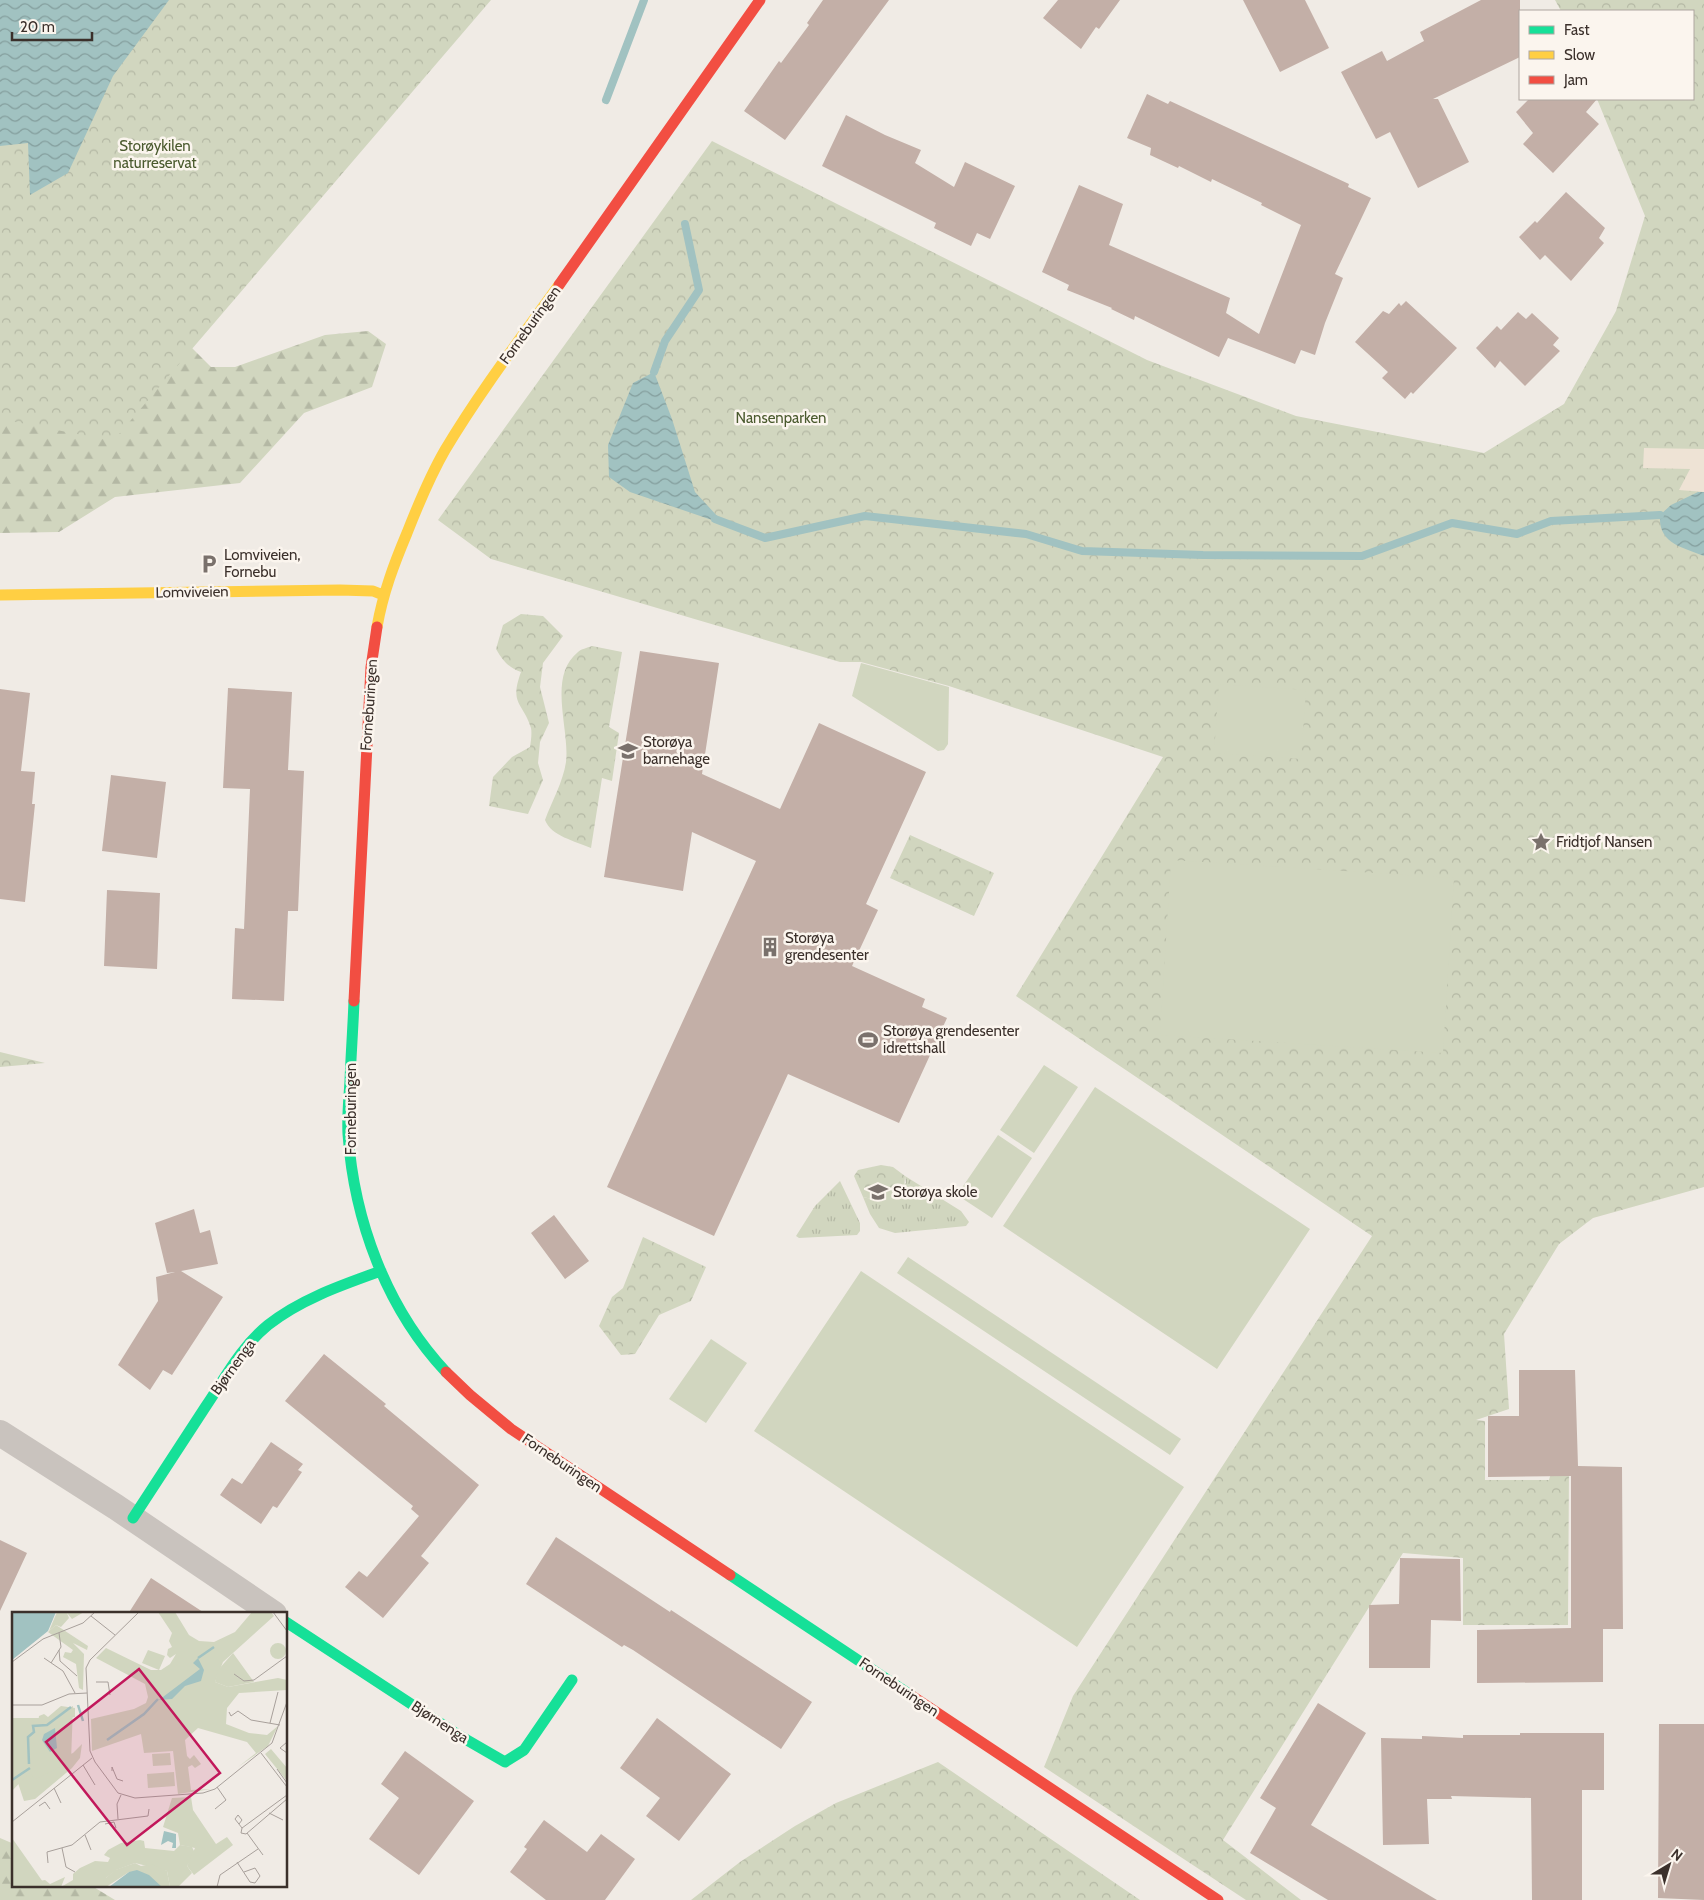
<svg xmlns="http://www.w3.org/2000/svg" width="1704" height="1900" font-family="Cabin,sans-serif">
<defs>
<pattern id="grass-tufts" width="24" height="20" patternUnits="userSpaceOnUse" patternTransform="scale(1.25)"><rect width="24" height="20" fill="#d1d6bf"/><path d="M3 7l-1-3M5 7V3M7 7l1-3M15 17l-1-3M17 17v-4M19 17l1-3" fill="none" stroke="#b4b8a4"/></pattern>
<pattern id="forest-firs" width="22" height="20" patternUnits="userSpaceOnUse" patternTransform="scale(1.25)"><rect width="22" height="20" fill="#d1d6bf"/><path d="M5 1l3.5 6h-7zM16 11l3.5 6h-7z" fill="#b4b8a4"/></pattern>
<pattern id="park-crowns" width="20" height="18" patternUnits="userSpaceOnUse" patternTransform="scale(1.25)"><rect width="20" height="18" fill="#d1d6bf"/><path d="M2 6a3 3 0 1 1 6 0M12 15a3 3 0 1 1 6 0" fill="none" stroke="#b4b8a4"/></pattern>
<pattern id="water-waves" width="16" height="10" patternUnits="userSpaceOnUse" patternTransform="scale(1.25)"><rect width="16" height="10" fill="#a1c2c1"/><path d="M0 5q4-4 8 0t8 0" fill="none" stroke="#849e9d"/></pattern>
</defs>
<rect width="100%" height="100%" fill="#f0ebe5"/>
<path fill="url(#grass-tufts)" d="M 905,1176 L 961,1211 L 969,1222 L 966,1226 L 895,1233 L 879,1228 L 870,1214 L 863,1197 L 881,1201 L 906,1183 Z
M 840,1181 L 860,1223 L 860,1231 L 857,1235 L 799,1238 L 796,1236 L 815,1206 Z"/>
<path fill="url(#forest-firs)" d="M 0,288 L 173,329 L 211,367 L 235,367 L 325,335 L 368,331 L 386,344 L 372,387 L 304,413 L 240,483 L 115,497 L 59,532 L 0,533 Z
M 0,1838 L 14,1844 L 14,1886 L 92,1886 L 115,1900 L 0,1900 Z"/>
<path fill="url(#park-crowns)" d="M 0,0 L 491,0 L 113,441 L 0,419 Z
M 1555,0 L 1704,0 L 1704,1187 L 1593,1218 L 1559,1244 L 1504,1334 L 1509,1409 L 1476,1420 L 1485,1421 L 1485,1480 L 1549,1480 L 1553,1466 L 1569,1467 L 1568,1625 L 1463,1625 L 1463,1558 L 1403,1553 L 1223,1840 L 1301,1900 L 1246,1900 L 1044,1767 L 1073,1696 L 1372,1236 L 1016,996 L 1163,757 L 949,686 L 861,662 L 840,662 L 491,559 L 438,520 L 712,141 L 1147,360 L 1296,416 L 1484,453 L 1564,404 L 1616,311 L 1645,216 L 1597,99 L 1693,99 L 1693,11 L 1561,11 Z
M 521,614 L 543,616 L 563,636 L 543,663 L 540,687 L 549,723 L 540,742 L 538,763 L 543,780 L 528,814 L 489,806 L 493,777 L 512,757 L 530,747 C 531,741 532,733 531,728 C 523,702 509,705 521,672 C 508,667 503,661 496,649 L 503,625 Z
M 592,646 L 622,652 L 609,727 L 619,733 L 612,781 L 602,778 L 591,848 C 575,841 551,836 545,820 C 552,801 563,782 566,762 C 570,729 547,677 578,652 C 581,649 587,648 592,646 Z
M 910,835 L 994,873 L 974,916 L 890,878 Z
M 0,1052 L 45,1063 L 0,1067 Z
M 881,1165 L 893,1167 L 905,1176 L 904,1190 C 888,1202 883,1202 863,1197 L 854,1176 L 858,1170 Z
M 643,1237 L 706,1267 L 691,1301 L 659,1315 L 635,1354 L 621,1355 L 599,1326 L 612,1297 L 623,1288 Z
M 938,1762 L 1140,1900 L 691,1900 L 740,1862 L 795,1826 L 836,1803 Z"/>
<path fill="#d1d6bf" d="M 861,663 L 949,687 L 948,744 L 944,750 L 938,751 L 852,696 Z
M 1219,684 L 1306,690 L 1301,759 L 1214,753 Z
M 1171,860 L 1454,878 L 1443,1053 L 1160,1035 Z
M 1044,1065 L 1078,1087 L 1034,1153 L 1000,1130 Z
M 1095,1087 L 1310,1229 L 1217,1369 L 1003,1226 Z
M 998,1135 L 1032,1158 L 992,1218 L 957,1195 Z
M 908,1257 L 1181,1439 L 1170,1455 L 897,1273 Z
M 861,1271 L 1184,1487 L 1077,1647 L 754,1431 Z
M 711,1339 L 747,1363 L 706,1423 L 669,1399 Z"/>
<path fill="#eee3d5" d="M 1644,448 L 1704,449 L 1704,492 L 1679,490 L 1690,469 L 1643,468 Z"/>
<path fill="url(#water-waves)" d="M 0,0 L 169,0 L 113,76 L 68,173 L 30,195 L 28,143 L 0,146 Z
M 654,372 L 672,419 L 695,492 L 719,518 L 712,520 L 630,492 L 609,477 L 608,445 L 633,383 Z
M 1698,492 L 1704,492 L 1704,556 C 1682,547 1658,544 1660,515 L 1671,505 Z"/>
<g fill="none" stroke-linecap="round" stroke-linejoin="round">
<path stroke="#a1c2c1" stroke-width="8" d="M 606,100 L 644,0
M 654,372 L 665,341 L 699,290 L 685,224
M 715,519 L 765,538 L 865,516 L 1026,534 L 1082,551 L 1203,555 L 1362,556 L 1452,523 L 1517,534 L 1551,521 L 1660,515"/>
</g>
<path fill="#c3afa7" d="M 823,0 L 889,0 L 785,140 L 744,111 L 779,61 L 781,63 L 809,25 L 807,23 Z
M 1058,0 L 1120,0 L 1099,29 L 1096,27 L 1081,49 L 1043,18 Z
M 1243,0 L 1305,0 L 1329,48 L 1280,72 Z
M 1481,0 L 1520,0 L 1520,57 L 1433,99 L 1438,99 L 1469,162 L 1418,188 L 1390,132 L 1376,139 L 1341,72 L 1382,51 L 1387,61 L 1424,41 L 1420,32 Z
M 1147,94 L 1168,104 L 1170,101 L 1349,184 L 1348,187 L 1371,198 L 1335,274 L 1343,278 L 1325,323 L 1315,355 L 1301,350 L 1295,364 L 1228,338 L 1219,357 L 1135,316 L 1134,320 L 1111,309 L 1112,308 L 1067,290 L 1069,285 L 1042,272 L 1079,185 L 1123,204 L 1109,245 L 1230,298 L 1226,313 L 1259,334 L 1301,225 L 1261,205 L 1262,203 L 1212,179 L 1211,182 L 1179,166 L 1178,168 L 1150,155 L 1151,148 L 1127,138 Z
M 1529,99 L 1597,99 L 1586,112 L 1599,124 L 1553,173 L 1523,144 L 1533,133 L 1516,112 Z
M 846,115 L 885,135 L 921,150 L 915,163 L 954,187 L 965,162 L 1015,186 L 990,239 L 977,233 L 971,246 L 934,228 L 936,223 L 822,166 Z
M 1566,192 L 1605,228 L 1599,238 L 1604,243 L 1571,281 L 1545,255 L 1540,260 L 1519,237 L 1535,221 L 1537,223 Z
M 1406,301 L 1457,348 L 1413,394 L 1411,392 L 1405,399 L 1382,378 L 1388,372 L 1355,342 L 1383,311 L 1389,314 L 1399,303 L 1401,306 Z
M 1518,312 L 1526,319 L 1532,313 L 1559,338 L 1553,345 L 1560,351 L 1525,386 L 1500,361 L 1495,368 L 1476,348 L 1497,326 L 1501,330 Z
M 640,651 L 719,663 L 702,774 L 780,809 L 819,723 L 926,772 L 866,904 L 878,910 L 852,966 L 925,999 L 922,1007 L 947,1018 L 899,1123 L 788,1074 L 714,1236 L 607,1187 L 756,861 L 692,832 L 683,891 L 604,877 Z
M 228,688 L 292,692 L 288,770 L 304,771 L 298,911 L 288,911 L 284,1001 L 232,999 L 235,928 L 244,929 L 250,789 L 223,788 Z
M 0,689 L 30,693 L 21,771 L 35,772 L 32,804 L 35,804 L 25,902 L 0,899 Z
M 111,775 L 166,782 L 157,858 L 102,851 Z
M 107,890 L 160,893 L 157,969 L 104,966 Z
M 194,1209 L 200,1233 L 210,1230 L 218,1264 L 181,1271 L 223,1297 L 172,1375 L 163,1370 L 150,1390 L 118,1365 L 158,1301 L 156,1277 L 175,1272 L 167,1273 L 155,1223 Z
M 554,1215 L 589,1261 L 565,1279 L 531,1233 Z
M 324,1354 L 386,1404 L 384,1406 L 479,1485 L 421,1556 L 429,1563 L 383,1618 L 345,1587 L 359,1571 L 367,1577 L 419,1516 L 411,1509 L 413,1506 L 285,1401 Z
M 1519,1370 L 1575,1370 L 1578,1466 L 1622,1467 L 1623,1629 L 1603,1629 L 1603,1682 L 1477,1683 L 1477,1630 L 1571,1628 L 1571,1476 L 1488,1477 L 1488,1416 L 1519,1416 Z
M 271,1442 L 303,1464 L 298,1470 L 302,1472 L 277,1508 L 273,1506 L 261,1524 L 220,1495 L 232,1478 L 242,1484 Z
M 556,1537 L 670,1612 L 671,1610 L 812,1702 L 781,1749 L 633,1650 L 624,1645 L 622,1647 L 526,1584 Z
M 0,1540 L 27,1553 L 0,1611 Z
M 1400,1558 L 1460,1559 L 1461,1621 L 1431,1620 L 1430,1668 L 1369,1668 L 1369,1605 L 1399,1604 Z
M 151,1578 L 206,1614 L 128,1614 Z
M 1318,1703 L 1366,1733 L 1311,1825 L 1437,1900 L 1328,1900 L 1250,1853 L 1276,1808 L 1260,1798 Z
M 657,1718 L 731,1774 L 679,1841 L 646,1816 L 660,1798 L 620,1768 Z
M 1659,1724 L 1704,1724 L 1704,1900 L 1658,1898 Z
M 1520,1733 L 1604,1733 L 1604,1790 L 1582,1790 L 1582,1900 L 1532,1900 L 1531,1798 L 1451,1796 L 1452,1799 L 1427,1799 L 1429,1844 L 1383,1845 L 1381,1738 L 1422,1739 L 1422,1736 L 1463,1738 L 1463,1735 L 1520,1735 Z
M 405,1751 L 474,1801 L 419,1875 L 369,1839 L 399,1798 L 381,1784 Z
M 544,1820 L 587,1852 L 601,1834 L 635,1859 L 605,1900 L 546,1900 L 510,1872 L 527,1849 L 524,1847 Z"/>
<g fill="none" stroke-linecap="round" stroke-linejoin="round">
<path stroke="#c9c3be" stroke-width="26" d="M 0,1433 L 116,1507 L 274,1614"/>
<path stroke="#16e098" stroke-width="11" d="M 354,1001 C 353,1028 351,1054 350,1081 C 349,1098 347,1116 348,1134 C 354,1220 386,1308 446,1372
M 133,1518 C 157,1481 182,1443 206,1406 C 225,1378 241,1347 268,1325 C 301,1299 342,1285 381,1271
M 730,1575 L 912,1696
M 286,1622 L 460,1736 L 505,1762 L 524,1750 L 572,1680"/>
<path stroke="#ffcf43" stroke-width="11" d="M 0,595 L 340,590 L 373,591 L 383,595
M 377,627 C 383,593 394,564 407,533 C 418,505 430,476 445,450 C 479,393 520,339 559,285"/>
<path stroke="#f24e42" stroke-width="11" d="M 559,285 L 760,0
M 354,1001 L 371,667 L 377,627
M 446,1372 L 470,1395 L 511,1429 L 730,1575
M 912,1696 L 1218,1900"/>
</g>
<defs>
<symbol id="parking-bare" viewBox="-9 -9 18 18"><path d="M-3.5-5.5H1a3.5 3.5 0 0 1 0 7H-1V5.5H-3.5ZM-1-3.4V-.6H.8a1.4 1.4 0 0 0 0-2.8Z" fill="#7a716c" stroke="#fbf5ee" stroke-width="2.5" paint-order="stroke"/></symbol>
<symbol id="school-bare" viewBox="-9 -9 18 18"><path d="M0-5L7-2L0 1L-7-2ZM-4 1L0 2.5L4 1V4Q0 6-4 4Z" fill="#7a716c" stroke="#fbf5ee" stroke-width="2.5" paint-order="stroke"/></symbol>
<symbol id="sight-bare" viewBox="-9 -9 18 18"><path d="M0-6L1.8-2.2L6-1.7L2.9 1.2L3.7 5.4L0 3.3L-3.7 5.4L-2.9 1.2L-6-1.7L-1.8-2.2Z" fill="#7a716c" stroke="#fbf5ee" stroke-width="2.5" paint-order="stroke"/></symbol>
<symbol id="building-bare" viewBox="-9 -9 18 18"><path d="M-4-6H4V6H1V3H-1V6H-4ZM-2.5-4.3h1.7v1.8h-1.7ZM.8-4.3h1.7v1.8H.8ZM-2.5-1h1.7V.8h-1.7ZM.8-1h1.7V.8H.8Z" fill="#7a716c" stroke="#fbf5ee" stroke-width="2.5" paint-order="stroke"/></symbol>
<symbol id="stadium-bare" viewBox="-9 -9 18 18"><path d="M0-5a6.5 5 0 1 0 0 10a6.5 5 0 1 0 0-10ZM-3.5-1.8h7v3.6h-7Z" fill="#7a716c" stroke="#fbf5ee" stroke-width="2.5" paint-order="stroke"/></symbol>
</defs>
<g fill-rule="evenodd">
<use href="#parking-bare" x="195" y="550" width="28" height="28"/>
<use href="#school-bare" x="614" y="737" width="28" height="28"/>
<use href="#sight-bare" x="1527" y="828" width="28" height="28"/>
<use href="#building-bare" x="756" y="933" width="28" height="28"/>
<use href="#stadium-bare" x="854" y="1026" width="28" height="28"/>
<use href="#school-bare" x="864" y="1178" width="28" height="28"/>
</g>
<g text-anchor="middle" stroke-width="5" stroke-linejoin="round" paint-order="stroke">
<g font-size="15" fill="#4a5a2e" stroke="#fbf5ee">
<text x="155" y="151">Storøykilen<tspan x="155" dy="17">naturreservat</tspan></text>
<text x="781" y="423">Nansenparken</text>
</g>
<g font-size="15" fill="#3b302b" stroke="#fbf5ee">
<text transform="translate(530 325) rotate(-54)" y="5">Forneburingen</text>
<text transform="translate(192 592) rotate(-1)" y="5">Lomviveien</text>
<text transform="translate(369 705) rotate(-86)" y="5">Forneburingen</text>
<text transform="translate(351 1109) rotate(-90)" y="5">Forneburingen</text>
<text transform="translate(233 1367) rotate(-54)" y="5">Bjørnenga</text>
<text transform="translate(562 1463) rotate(34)" y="5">Forneburingen</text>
<text transform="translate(899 1687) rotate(34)" y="5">Forneburingen</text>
<text transform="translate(440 1722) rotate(33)" y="5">Bjørnenga</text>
</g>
<g font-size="15" fill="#3b302b" stroke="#fbf5ee" text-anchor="start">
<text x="224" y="560">Lomviveien,<tspan x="224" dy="17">Fornebu</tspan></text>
<text x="643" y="747">Storøya<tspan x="643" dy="17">barnehage</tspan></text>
<text x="1556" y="847">Fridtjof Nansen</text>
<text x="785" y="943">Storøya<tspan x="785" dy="17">grendesenter</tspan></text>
<text x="883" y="1036">Storøya grendesenter<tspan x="883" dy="17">idrettshall</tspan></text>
<text x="893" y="1197">Storøya skole</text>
</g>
</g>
<g transform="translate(12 1612)">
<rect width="275" height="275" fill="#f0ebe5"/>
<path d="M 45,0 L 72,0 L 60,7 L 55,1 L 57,6 L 49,15 L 44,13 L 37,19 ZM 259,137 L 275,156 L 275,169 L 253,142 Z" fill="#d1d6bf"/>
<path d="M 44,13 L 76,34 L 75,38 L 61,31 L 72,42 L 71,78 L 67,76 L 64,52 L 51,45 L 53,40 L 59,41 L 61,38 L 36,20 ZM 49,94 L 63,96 L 63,105 L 26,111 L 27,104 L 32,102 L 36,105 ZM 70,132 L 68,146 L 60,156 L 23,187 L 12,189 L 6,171 L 18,158 L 61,141 ZM 128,228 L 132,229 L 133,236 L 162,239 L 168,233 L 180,235 L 183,241 L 175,254 L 180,261 L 166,275 L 158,275 L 155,259 L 123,251 L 104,258 L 94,266 L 94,275 L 20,275 L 22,270 L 33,268 L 38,272 L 53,265 L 49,275 L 61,268 L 61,262 L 68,256 L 83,249 L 96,250 L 98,246 L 92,243 L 96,238 L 109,231 Z" fill="#d1d6bf"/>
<path d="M 123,251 L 129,254 L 140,252 L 155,259 L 158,275 L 150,275 L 117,260 L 94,275 L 94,266 L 103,258 Z" fill="#d1d6bf"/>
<path d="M 146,0 L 163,0 L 177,23 L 187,29 L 202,30 L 223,20 L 240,0 L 259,0 L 262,4 L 211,50 L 203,70 L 216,75 L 266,66 L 275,68 L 275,78 L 227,81 L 215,96 L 214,112 L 237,121 L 255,123 L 266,114 L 256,134 L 226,155 L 244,141 L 235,130 L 186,116 L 173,128 L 175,144 L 178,147 L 182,143 L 189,152 L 183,156 L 180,153 L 176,155 L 179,178 L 200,177 L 166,182 L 161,139 L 132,141 L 129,122 L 80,139 L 79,107 L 122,97 L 134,91 L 136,85 L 133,72 L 84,46 L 94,36 L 139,58 L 149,58 L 158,52 L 164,42 L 158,46 L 155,43 L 156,37 L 160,35 L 157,29 L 160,21 ZM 61,94 L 59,149 L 24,167 L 17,161 L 0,179 L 0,106 L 37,106 ZM 179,185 L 181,198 L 204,232 L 215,225 L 221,233 L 182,263 L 175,254 L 183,236 L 168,233 L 166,221 L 151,215 L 160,186 ZM 0,226 L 31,270 L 28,275 L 0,275 Z" fill="#d1d6bf"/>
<path d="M258 39a8 8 0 1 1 16 0a8 8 0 1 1-16 0ZM 221,41 L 242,70 L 216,75 L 203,70 L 206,58 Z" fill="#d1d6bf"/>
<path d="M 136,38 L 153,44 L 147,58 L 130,51 ZM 151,116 L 157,126 L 141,137 L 134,127 ZM 158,141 L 159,153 L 141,154 L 140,142 ZM 162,160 L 163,174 L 136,176 L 135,162 Z" fill="#d1d6bf"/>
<path d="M 0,0 L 44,0 L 36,19 L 0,48 ZM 186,46 L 192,58 L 189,69 L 173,74 L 160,87 L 147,88 L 188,57 L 181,51 ZM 43,116 L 45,136 L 38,140 L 30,128 L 32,122 ZM 152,219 L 164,222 L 164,236 L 160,236 L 161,231 L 156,229 L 149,233 ZM 125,258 L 137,263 L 150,275 L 97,275 L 117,260 Z" fill="#a1c2c1"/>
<path fill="none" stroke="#a1c2c1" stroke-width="2.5" d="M 186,46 L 202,35M 66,93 L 71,109M 95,128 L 132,102 L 146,87M 17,152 L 16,125 L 22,120 L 21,114 L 35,113 L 59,95M 0,168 L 18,156"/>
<path fill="none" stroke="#a8a09b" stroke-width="1" d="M 127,0 L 78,48 L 74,56 L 78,139 L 83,150 L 106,181 L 123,186 L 191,181 L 203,177 L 260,131 L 275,90M 261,0 L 275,19M 79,4 L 103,23M 47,38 L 48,49 L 65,64M 32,46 L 51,59 L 63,81M 0,50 L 31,27 L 71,11 L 83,0M 39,51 L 49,35 L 47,21M 222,62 L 232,69 L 242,68 L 275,44M 84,70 L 96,70 L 98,83M 0,93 L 30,93 L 57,82 L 75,81M 217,100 L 219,104 L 226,99 L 239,108 L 268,113M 258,111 L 266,80M 275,130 L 268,136 L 275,141M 249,141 L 275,175M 71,153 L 83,173M 265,157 L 275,171M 100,159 L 100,155 L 105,167 L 111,169M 42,176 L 49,191M 275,183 L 230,216 L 229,221 L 234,222 L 275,187M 27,194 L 33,190 L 38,197M 203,197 L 214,188 L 205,175M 257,201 L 271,208M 106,207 L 105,192 L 109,183M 0,210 L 80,146M 93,212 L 102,210 L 104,216M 227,212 L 230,208 L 226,203 L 223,207 L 230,216M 235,221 L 251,243M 73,223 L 79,238M 50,236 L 54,255 L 63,260M 225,250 L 238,270 L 243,271 L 248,264 L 243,256 L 232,260M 36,251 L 35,240 L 60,233 L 88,210 L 136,204 L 137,197M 205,275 L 208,263 L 246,237"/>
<path fill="#c2185b" fill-opacity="0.15" stroke="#c2185b" stroke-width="2.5" d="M 127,57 L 208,161 L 115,233 L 34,130 Z"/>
<rect width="275" height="275" fill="none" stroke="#3b302b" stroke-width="2.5"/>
</g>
<rect x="1519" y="10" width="175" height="90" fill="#fbf5ee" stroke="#aea6a0"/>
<rect x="1529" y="26" width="25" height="8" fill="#16e098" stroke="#aea6a0"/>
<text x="1564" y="35" font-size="15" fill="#3b302b">Fast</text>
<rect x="1529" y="51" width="25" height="8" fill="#ffcf43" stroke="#aea6a0"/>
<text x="1564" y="60" font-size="15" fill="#3b302b">Slow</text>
<rect x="1529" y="76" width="25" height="8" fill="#f24e42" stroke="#aea6a0"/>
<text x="1564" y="85" font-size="15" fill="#3b302b">Jam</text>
<g transform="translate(1669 1865) rotate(38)" stroke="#fbf5ee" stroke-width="4" paint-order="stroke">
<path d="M0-4L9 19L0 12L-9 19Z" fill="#3b302b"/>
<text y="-8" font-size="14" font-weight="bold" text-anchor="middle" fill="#3b302b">N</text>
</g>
<path d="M12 32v8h80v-8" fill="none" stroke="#3b302b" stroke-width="2.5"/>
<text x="20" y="32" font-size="15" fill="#3b302b" stroke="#fbf5ee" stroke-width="4" paint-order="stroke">20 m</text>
</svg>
